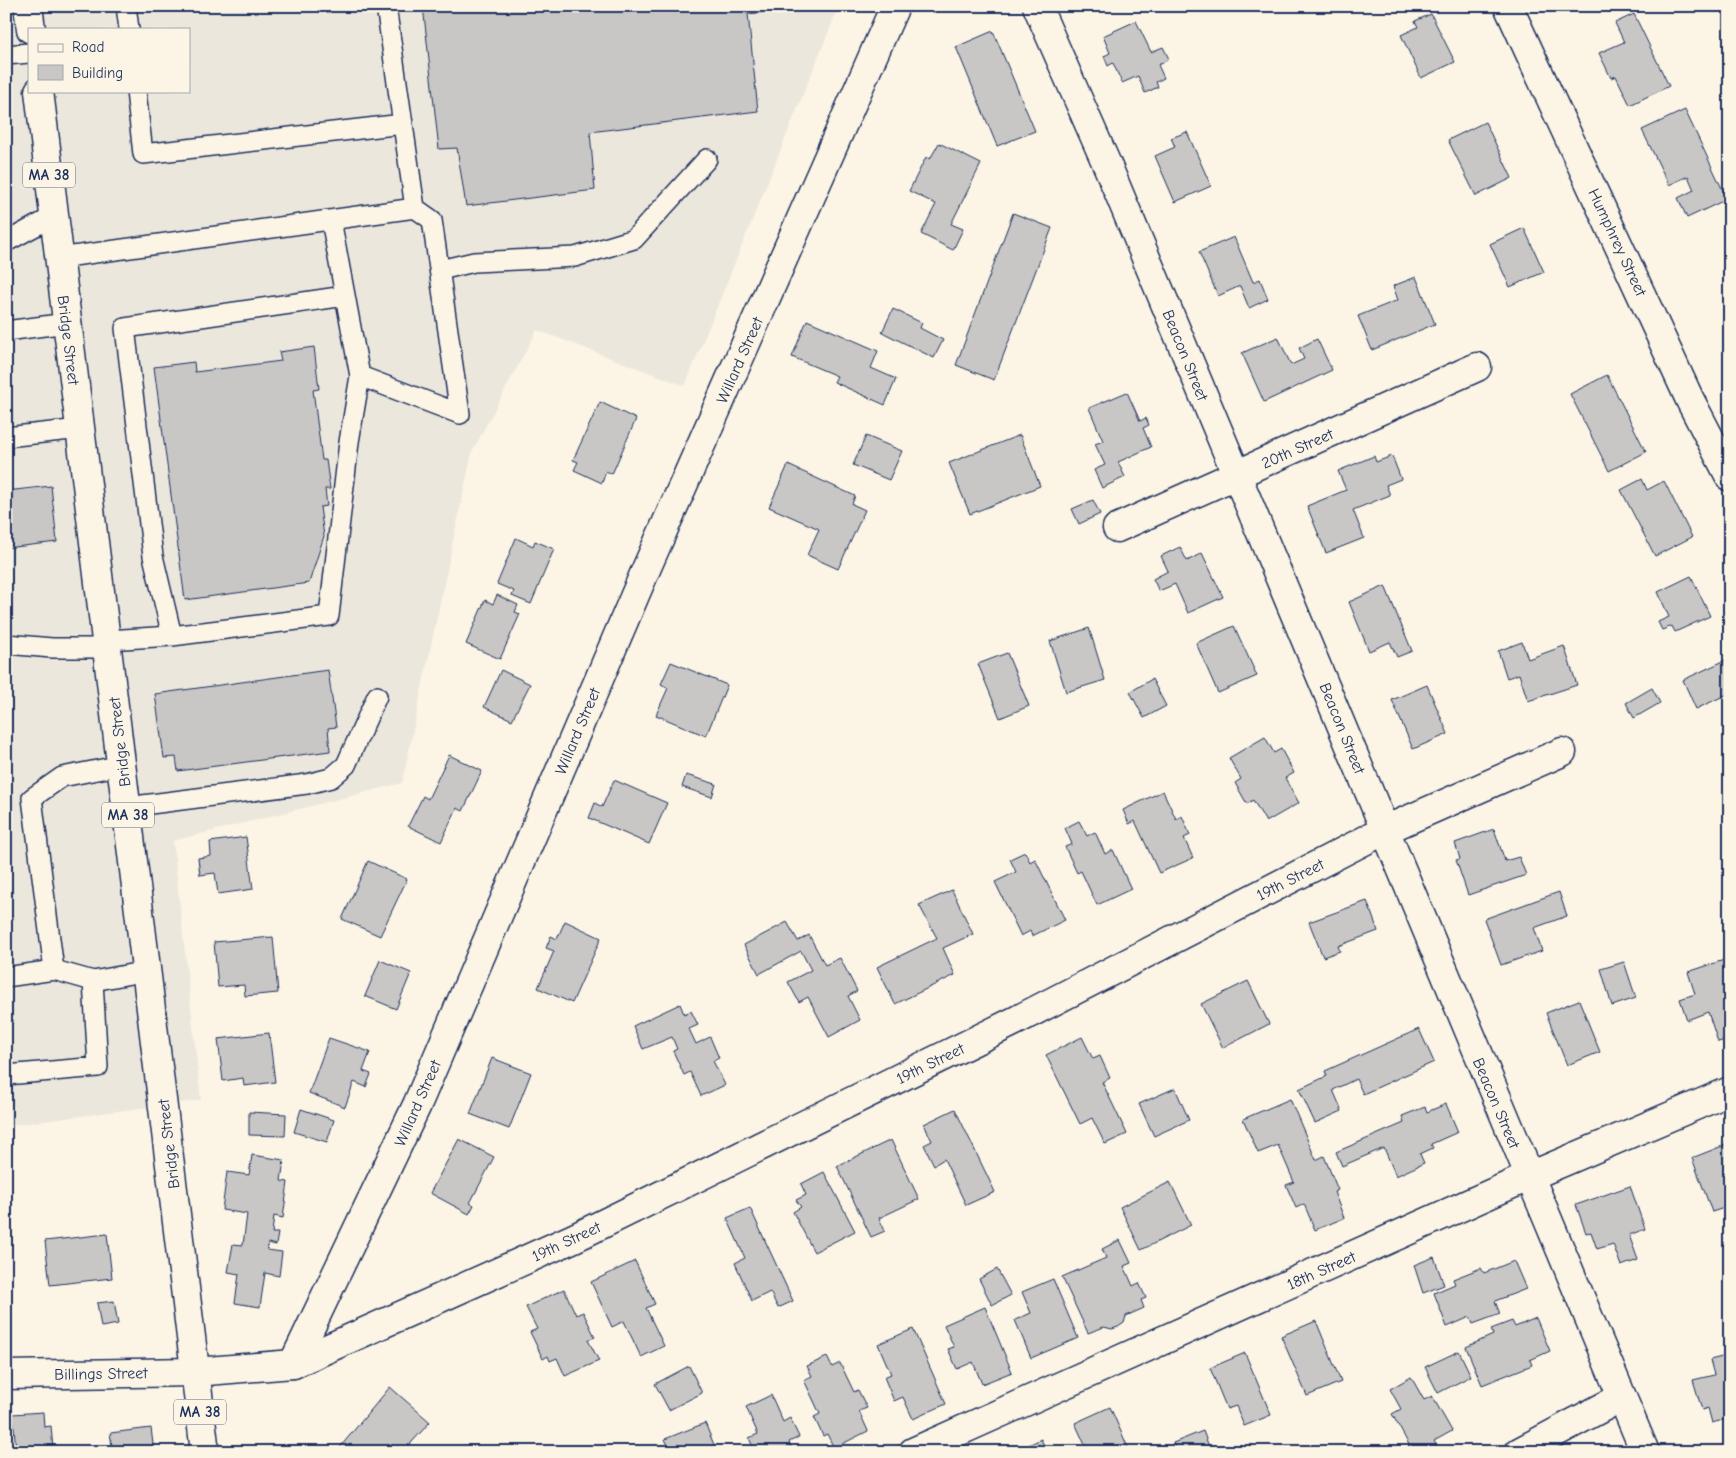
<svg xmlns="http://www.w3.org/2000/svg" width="1736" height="1458" font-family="'Comic Neue',sans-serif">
<rect width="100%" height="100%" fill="#fcf5e5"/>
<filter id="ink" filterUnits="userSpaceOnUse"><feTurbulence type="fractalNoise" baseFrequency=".02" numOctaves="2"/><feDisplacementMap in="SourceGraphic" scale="10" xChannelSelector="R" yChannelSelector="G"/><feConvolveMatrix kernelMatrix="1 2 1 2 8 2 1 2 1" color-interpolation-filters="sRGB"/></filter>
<g filter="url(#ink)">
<path fill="#ece7dc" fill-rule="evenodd" d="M 6,6 L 839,6 L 685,386 L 537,330 L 472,452 L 402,783 L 173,841 L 201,1100 L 6,1126 ZM 29,29 L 189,29 L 189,91 L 29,91 Z"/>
<path fill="#c8c7c6" stroke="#1b2f5e" d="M 423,6 L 778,6 L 776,11 L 748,14 L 758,111 L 590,132 L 595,190 L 466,206 L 457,148 L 439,149 Z
M 1431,14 L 1455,62 L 1421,78 L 1401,35 L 1418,27 L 1415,21 Z
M 1634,14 L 1669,86 L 1630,105 L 1616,76 L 1611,78 L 1599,53 L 1624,42 L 1615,23 Z
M 1136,21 L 1151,52 L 1163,47 L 1169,59 L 1158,65 L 1164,78 L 1156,82 L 1158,87 L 1145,93 L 1138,76 L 1122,83 L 1113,63 L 1108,66 L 1104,56 L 1110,53 L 1103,36 Z
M 993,31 L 1035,131 L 997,146 L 956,47 Z
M 1685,110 L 1727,199 L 1687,218 L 1678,198 L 1694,190 L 1688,176 L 1669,185 L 1642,130 Z
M 1485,122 L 1512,178 L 1476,196 L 1448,140 Z
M 1187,132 L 1211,186 L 1175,202 L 1155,156 L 1175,147 L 1171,138 Z
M 939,143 L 981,164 L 951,224 L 963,229 L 953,250 L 921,234 L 936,204 L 909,191 L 926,157 L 930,159 Z
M 1013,213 L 1052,228 L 994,380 L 956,365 Z
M 1524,228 L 1544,272 L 1510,287 L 1490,244 Z
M 1234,237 L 1253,282 L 1260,279 L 1268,299 L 1249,308 L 1240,286 L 1218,296 L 1199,252 Z
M 1416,277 L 1435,324 L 1372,350 L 1358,316 L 1398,300 L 1393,286 Z
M 893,309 L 922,323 L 920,328 L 943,340 L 934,358 L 882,332 Z
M 807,320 L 878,351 L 871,368 L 896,379 L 885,405 L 834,382 L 837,376 L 792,357 Z
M 1278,337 L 1291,365 L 1304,359 L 1299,348 L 1317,339 L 1332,370 L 1264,402 L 1242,353 Z
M 314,347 L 319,389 L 313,390 L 322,460 L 326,460 L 330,489 L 325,489 L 327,506 L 320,507 L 324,536 L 309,583 L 185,600 L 154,367 L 194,362 L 195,372 L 281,361 L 279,352 Z
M 1607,375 L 1646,452 L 1609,471 L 1570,394 Z
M 1127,392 L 1140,421 L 1146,418 L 1149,425 L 1143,428 L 1151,447 L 1118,462 L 1125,477 L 1102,488 L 1094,470 L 1105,465 L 1095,444 L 1103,441 L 1089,408 Z
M 600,402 L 636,419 L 612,474 L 606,471 L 602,483 L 574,470 L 578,462 L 573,460 Z
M 1020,435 L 1040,486 L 970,514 L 949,463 Z
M 866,436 L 902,451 L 889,480 L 853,465 Z
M 1374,456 L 1376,462 L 1392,456 L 1401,479 L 1386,485 L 1390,495 L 1353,510 L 1364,538 L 1326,553 L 1307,506 L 1346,490 L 1338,471 Z
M 788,465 L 855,496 L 852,504 L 865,510 L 838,569 L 807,555 L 819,529 L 769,507 Z
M 1642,479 L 1647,490 L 1664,481 L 1692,537 L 1655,556 L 1621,490 Z
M 51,486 L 57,542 L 6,548 L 6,491 Z
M 1093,500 L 1100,514 L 1079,524 L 1072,509 Z
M 516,538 L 533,546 L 535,541 L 554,549 L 531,604 L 512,596 L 514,591 L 497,584 Z
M 1180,547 L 1187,561 L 1202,553 L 1223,597 L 1188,613 L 1175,584 L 1159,591 L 1153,579 L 1168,571 L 1161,556 Z
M 1691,576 L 1710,616 L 1675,632 L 1672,626 L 1662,630 L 1658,622 L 1669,617 L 1658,592 Z
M 1385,586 L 1412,651 L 1397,657 L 1390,642 L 1369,651 L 1349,602 Z
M 497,595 L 518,605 L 515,612 L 520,614 L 500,659 L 466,644 L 485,600 L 493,604 Z
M 1234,626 L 1257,676 L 1218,693 L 1196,643 Z
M 1089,628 L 1105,680 L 1066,692 L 1050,641 Z
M 1522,642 L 1528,659 L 1564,646 L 1577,685 L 1528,701 L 1519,674 L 1507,678 L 1498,651 Z
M 1007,653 L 1029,706 L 1000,718 L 978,664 Z
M 1730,658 L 1730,693 L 1696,709 L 1683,680 Z
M 671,662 L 727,685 L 706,736 L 656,715 L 668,688 L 661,684 Z
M 328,670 L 336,727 L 328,728 L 330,751 L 178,771 L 176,757 L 164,758 L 155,694 Z
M 501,670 L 530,684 L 512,720 L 484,707 Z
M 1152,679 L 1166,706 L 1144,718 L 1130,692 Z
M 1427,685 L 1448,734 L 1413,749 L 1392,700 Z
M 1652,688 L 1660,703 L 1634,718 L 1626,703 Z
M 1265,737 L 1274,753 L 1281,749 L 1294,773 L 1285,778 L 1299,803 L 1266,822 L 1253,800 L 1247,804 L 1235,783 L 1241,779 L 1229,758 Z
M 449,755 L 482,771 L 463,811 L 457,808 L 441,842 L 408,826 L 423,796 L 428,799 Z
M 686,775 L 716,784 L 712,797 L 682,787 Z
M 614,780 L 667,803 L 649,844 L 589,818 L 595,803 L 602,807 Z
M 1163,791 L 1176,819 L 1182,816 L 1190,835 L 1184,838 L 1193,858 L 1159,873 L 1135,821 L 1129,824 L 1123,810 Z
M 1079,821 L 1087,836 L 1095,832 L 1105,854 L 1113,850 L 1131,889 L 1097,905 L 1081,871 L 1077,873 L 1065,847 L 1072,844 L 1065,828 Z
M 1494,829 L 1505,861 L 1519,857 L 1526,875 L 1468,895 L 1456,860 L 1460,859 L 1455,843 Z
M 246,837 L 253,889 L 218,894 L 215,873 L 200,875 L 198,858 L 211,856 L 210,842 Z
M 1025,852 L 1030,862 L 1035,859 L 1065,920 L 1032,936 L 1030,931 L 1021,936 L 995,882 L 1016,872 L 1010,859 Z
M 368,861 L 407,879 L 380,936 L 342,919 Z
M 952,890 L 973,934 L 943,948 L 955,975 L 895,1004 L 877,967 L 937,938 L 919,905 Z
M 1559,892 L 1567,916 L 1534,928 L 1542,951 L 1501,965 L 1484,919 Z
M 1367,901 L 1378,931 L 1338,946 L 1340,951 L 1323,957 L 1309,922 Z
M 565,921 L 601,938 L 572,1003 L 538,988 L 554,951 L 546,948 L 551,936 L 557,939 Z
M 787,922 L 798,941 L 809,935 L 825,965 L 840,958 L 857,991 L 848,996 L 860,1020 L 829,1037 L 808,997 L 799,1002 L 788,982 L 811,970 L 801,951 L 759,974 L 744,945 Z
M 6,927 L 10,957 L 6,957 Z
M 273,937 L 278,993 L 245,996 L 244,985 L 218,987 L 214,942 Z
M 1730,958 L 1730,1039 L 1718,1042 L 1708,1012 L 1687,1020 L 1680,999 L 1695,994 L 1688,972 Z
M 380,960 L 411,973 L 396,1009 L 365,996 Z
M 1624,962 L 1636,998 L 1612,1006 L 1601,969 Z
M 1248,981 L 1269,1024 L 1223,1048 L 1201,1004 Z
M 1579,1000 L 1600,1052 L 1567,1065 L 1546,1013 Z
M 680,1004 L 684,1014 L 691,1011 L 698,1025 L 689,1029 L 696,1044 L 710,1037 L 719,1058 L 713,1061 L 725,1085 L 701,1096 L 690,1072 L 684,1075 L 673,1051 L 677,1049 L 672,1037 L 643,1049 L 633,1026 Z
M 1419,1029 L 1434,1062 L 1363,1094 L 1356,1079 L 1333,1090 L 1342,1111 L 1315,1123 L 1299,1089 L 1327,1076 L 1325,1071 Z
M 269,1033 L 275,1082 L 244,1086 L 243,1078 L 223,1081 L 218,1039 Z
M 1082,1037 L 1093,1059 L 1100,1056 L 1110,1078 L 1102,1082 L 1127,1134 L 1105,1144 L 1092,1118 L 1080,1124 L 1046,1055 Z
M 329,1038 L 370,1052 L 363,1071 L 371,1074 L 366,1087 L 354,1082 L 345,1107 L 309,1093 Z
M 492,1058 L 531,1073 L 509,1129 L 470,1114 Z
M 1175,1088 L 1189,1120 L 1154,1136 L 1139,1104 Z
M 1290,1099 L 1316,1160 L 1324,1156 L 1338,1190 L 1334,1192 L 1344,1218 L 1315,1230 L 1304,1204 L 1296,1208 L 1286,1185 L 1294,1182 L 1278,1145 L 1258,1153 L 1243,1119 Z
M 1446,1104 L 1458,1132 L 1431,1144 L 1433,1148 L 1420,1154 L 1424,1163 L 1396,1176 L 1384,1148 L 1342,1166 L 1336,1152 L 1404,1123 L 1402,1116 L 1425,1107 L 1427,1112 Z
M 301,1109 L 334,1120 L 327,1142 L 294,1132 Z
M 955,1109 L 995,1192 L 966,1205 L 944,1159 L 934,1165 L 924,1145 L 932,1141 L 924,1124 Z
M 249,1112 L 286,1114 L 285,1136 L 249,1135 Z
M 459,1139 L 494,1157 L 470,1203 L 474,1205 L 469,1214 L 430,1193 Z
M 891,1140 L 919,1199 L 879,1218 L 885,1231 L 871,1237 L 837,1166 Z
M 1730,1143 L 1730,1206 L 1712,1212 L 1692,1158 Z
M 252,1155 L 284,1160 L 281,1181 L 288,1182 L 283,1218 L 274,1216 L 272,1233 L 278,1233 L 276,1245 L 268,1243 L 267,1250 L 282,1252 L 279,1276 L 265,1273 L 260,1307 L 235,1303 L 239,1274 L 228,1272 L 233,1244 L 243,1245 L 247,1214 L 222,1210 L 227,1172 L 249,1175 Z
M 824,1172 L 855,1231 L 814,1252 L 793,1212 L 801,1207 L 796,1200 L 806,1195 L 801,1184 Z
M 1170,1182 L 1191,1225 L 1141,1250 L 1120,1207 Z
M 1630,1186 L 1645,1229 L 1629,1235 L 1638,1260 L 1621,1266 L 1613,1244 L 1597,1249 L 1591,1232 L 1586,1233 L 1576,1205 Z
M 750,1208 L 793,1301 L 778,1308 L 770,1292 L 752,1301 L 735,1263 L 745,1258 L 727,1218 Z
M 107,1234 L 112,1278 L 50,1285 L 45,1241 Z
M 1120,1240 L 1131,1263 L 1124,1266 L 1133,1286 L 1139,1283 L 1146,1298 L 1141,1300 L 1144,1308 L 1126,1316 L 1124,1323 L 1118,1327 L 1112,1329 L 1104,1327 L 1088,1333 L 1062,1277 L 1106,1258 L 1102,1249 Z
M 1434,1257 L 1444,1285 L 1423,1293 L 1414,1265 Z
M 635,1261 L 655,1304 L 646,1308 L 664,1346 L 641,1357 L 624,1321 L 612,1327 L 591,1282 Z
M 1514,1261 L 1526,1289 L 1495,1301 L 1500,1314 L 1473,1324 L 1470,1317 L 1447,1327 L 1434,1293 L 1455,1284 L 1453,1279 L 1481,1268 L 1484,1273 Z
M 997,1269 L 1011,1295 L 992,1305 L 979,1279 Z
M 1053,1279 L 1078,1338 L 1031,1358 L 1015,1320 L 1031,1313 L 1022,1292 Z
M 564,1289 L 576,1315 L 583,1312 L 595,1337 L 588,1340 L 599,1361 L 565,1376 L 557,1358 L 550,1361 L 548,1356 L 543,1359 L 530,1332 L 537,1329 L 526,1307 Z
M 114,1301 L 118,1324 L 101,1327 L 97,1303 Z
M 985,1307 L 1012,1372 L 982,1384 L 973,1362 L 957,1369 L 948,1349 L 954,1347 L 944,1325 Z
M 1536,1318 L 1550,1351 L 1530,1360 L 1532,1365 L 1482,1385 L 1466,1347 L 1493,1335 L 1491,1329 L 1512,1321 L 1515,1327 Z
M 1316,1321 L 1341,1382 L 1307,1396 L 1281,1336 Z
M 913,1329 L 946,1404 L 913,1419 L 903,1397 L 894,1401 L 884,1377 L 891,1374 L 878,1344 Z
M 1459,1351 L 1471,1376 L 1438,1393 L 1425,1367 Z
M 1245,1353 L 1271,1415 L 1244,1426 L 1236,1406 L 1227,1409 L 1210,1368 Z
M 1730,1355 L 1730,1418 L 1712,1423 L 1708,1408 L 1702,1410 L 1693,1380 L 1714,1375 L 1710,1360 Z
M 827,1357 L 832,1367 L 840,1363 L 854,1392 L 858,1390 L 867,1408 L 859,1411 L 868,1431 L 834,1448 L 827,1434 L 823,1436 L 814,1417 L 820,1414 L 804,1380 L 812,1376 L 807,1366 Z
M 689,1366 L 702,1393 L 669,1410 L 655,1384 Z
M 1411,1377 L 1424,1400 L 1432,1396 L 1452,1431 L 1434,1441 L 1440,1452 L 1413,1452 L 1392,1414 L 1401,1409 L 1390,1389 Z
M 390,1387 L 430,1422 L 403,1452 L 336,1452 Z
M 771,1395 L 783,1422 L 790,1418 L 799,1437 L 789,1442 L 793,1452 L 755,1452 L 749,1438 L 758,1434 L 746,1407 Z
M 1110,1407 L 1130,1452 L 1082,1452 L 1081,1449 L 1086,1447 L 1075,1423 Z
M 43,1412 L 44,1427 L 51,1426 L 53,1449 L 16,1452 L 13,1414 Z
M 705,1423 L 717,1452 L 671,1452 L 665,1439 Z
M 151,1428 L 154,1452 L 113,1452 L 110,1433 Z
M 1203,1431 L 1211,1452 L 1177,1452 L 1173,1443 Z
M 1041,1439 L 1047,1452 L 1014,1452 Z
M 1288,1447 L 1291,1452 L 1280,1452 Z"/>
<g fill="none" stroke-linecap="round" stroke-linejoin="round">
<defs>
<path id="service" d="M 126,6 L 129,29
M 386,6 L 415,208
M 6,55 L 29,53
M 136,91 L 143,154 L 403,124
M 6,242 L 54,216
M 59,258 L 415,208 L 432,220 L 460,414 L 360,376
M 440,270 L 474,262 L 575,257 L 634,239 L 707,159
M 6,331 L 67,323
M 6,437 L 80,429
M 172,636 L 153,556 L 125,328 L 345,296
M 107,640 L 172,636 L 329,616 L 349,442 L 360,376 L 331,220
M 6,644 L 52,648 L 108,648
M 127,807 L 307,784 L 331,778 L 346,765 L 377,696
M 54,970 L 93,981
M 6,977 L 54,970 L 32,798 L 62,777 L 122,765
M 6,1075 L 98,1067 L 93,981 L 147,971"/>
<path id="minor" d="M 1508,6 L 1690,400 L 1730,477
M 1117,528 L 1477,367
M 293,1364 L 574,1238 L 1015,1021 L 1385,830 L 1562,752
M 913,1452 L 1528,1177 L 1730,1091
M 1519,1452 L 1622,1397"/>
<path id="tertiary" d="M 1037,6 L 1108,167 L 1645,1452
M 6,1375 L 195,1372"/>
<path id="secondary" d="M 195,1372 L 293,1364 L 417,1105 L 647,567 L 895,6"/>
<path id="primary" d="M 28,6 L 31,29
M 39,91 L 205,1452"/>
</defs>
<use href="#service" stroke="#1b2f5e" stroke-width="22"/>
<use href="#minor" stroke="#1b2f5e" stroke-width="31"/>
<use href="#tertiary" stroke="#1b2f5e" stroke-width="31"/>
<use href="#secondary" stroke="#1b2f5e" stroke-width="31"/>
<use href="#primary" stroke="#1b2f5e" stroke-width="31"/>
<use href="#service" stroke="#fcf5e5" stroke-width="19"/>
<use href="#minor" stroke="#fcf5e5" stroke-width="28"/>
<use href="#tertiary" stroke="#fcf5e5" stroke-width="28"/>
<use href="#secondary" stroke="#fcf5e5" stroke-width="28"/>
<use href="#primary" stroke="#fcf5e5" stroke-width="28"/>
</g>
</g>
<g text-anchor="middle" stroke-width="4.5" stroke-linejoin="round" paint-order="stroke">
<g fill="#fcf5e5" stroke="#5e6a86" stroke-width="1">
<rect x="23" y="162.5" width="52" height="25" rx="4"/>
<rect x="102" y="802.5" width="52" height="25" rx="4"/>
<rect x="174" y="1399.5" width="52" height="25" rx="4"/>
</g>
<g font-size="15" font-weight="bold" fill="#1b2f5e">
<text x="49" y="180">MA 38</text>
<text x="128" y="820">MA 38</text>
<text x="200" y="1417">MA 38</text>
</g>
<g font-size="16" fill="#1b2f5e" stroke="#fcf5e5">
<text transform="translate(1618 242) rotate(65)" y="6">Humphrey Street</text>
<text transform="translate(69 340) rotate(83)" y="6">Bridge Street</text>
<text transform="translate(1186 355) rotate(68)" y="6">Beacon Street</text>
<text transform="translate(739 360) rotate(-66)" y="6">Willard Street</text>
<text transform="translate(1297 448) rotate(-24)" y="6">20th Street</text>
<text transform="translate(1343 728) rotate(68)" y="6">Beacon Street</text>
<text transform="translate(577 731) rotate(-67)" y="6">Willard Street</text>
<text transform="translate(119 742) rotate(-97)" y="6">Bridge Street</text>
<text transform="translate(1290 879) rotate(-27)" y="6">19th Street</text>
<text transform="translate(930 1063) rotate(-26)" y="6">19th Street</text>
<text transform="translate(417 1103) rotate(-66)" y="6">Willard Street</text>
<text transform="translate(1497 1103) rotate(67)" y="6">Beacon Street</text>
<text transform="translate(168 1144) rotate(-97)" y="6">Bridge Street</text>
<text transform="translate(566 1241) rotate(-25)" y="6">19th Street</text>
<text transform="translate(1321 1270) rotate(-24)" y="6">18th Street</text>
<text transform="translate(101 1373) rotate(-1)" y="6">Billings Street</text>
</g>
</g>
<rect width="1736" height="1458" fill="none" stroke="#fcf5e5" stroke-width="25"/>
<rect x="12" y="12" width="1711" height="1433" fill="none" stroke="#1b2f5e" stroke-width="2" filter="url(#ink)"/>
<rect x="28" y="28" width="162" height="65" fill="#fcf5e5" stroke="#a2a6af"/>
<rect x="38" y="44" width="25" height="8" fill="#fcf5e5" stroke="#a2a6af"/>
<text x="72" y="52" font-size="15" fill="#1b2f5e">Road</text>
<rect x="38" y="65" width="25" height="15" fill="#c8c7c6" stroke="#a2a6af"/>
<text x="72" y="78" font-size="15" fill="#1b2f5e">Building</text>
</svg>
